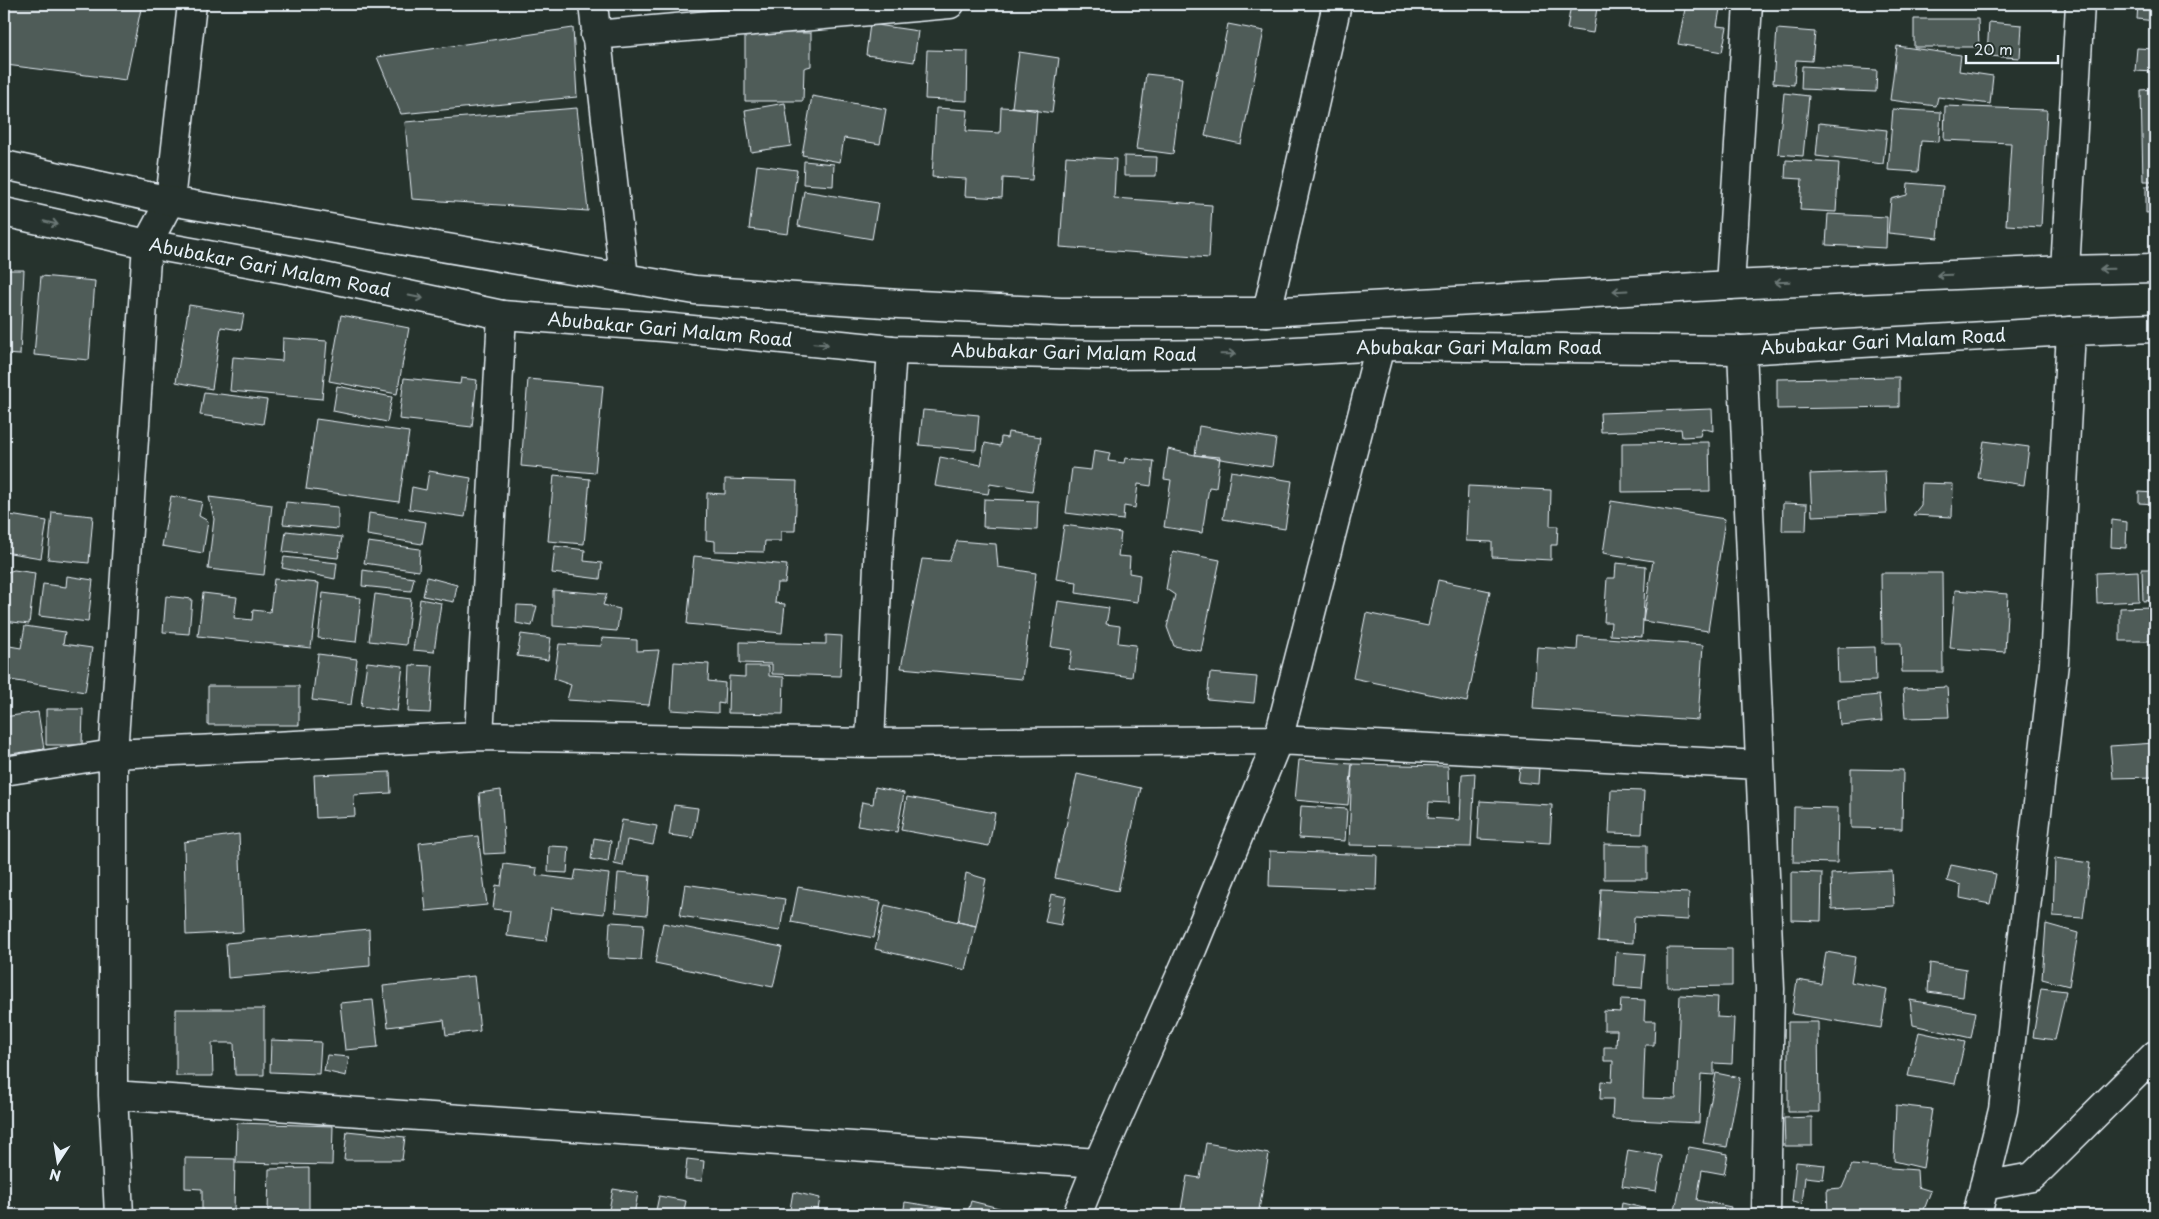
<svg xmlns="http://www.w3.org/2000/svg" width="2159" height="1219" font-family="'Playpen Sans',sans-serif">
<rect width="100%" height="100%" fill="#26332d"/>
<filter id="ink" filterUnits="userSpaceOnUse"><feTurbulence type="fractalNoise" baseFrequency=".02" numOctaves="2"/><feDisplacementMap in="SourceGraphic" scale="10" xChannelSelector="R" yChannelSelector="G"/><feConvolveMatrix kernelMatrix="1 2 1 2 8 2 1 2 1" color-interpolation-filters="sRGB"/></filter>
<g filter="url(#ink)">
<path fill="#505c59" stroke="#e8f1f8" d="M 6,4 L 142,4 L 126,80 L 6,65 Z
M 1571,4 L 1597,8 L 1593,33 L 1567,29 Z
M 1686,4 L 1730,4 L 1729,10 L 1720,9 L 1717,26 L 1727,27 L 1722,52 L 1678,44 Z
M 1901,4 L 2027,4 L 2027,6 L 1901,5 Z
M 2138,4 L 2155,4 L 2155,21 L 2137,19 Z
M 1914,19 L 1978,19 L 1979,47 L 1914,47 Z
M 1989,22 L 2022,25 L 2020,58 L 1987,56 Z
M 870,24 L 918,31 L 914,62 L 866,55 Z
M 1228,24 L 1264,31 L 1241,144 L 1205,136 Z
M 573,28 L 577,97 L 401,114 L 377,57 Z
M 1777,29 L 1815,32 L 1812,61 L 1796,60 L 1794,85 L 1773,83 Z
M 745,32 L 811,33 L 811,66 L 804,68 L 803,101 L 745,101 Z
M 1897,46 L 1961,55 L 1959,71 L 1993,76 L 1990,104 L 1938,97 L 1936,106 L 1890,100 Z
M 2137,48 L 2155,49 L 2155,72 L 2135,71 Z
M 927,50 L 968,51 L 967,101 L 925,99 Z
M 1019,52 L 1059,58 L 1052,113 L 1012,107 Z
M 1802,66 L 1877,70 L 1876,92 L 1801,89 Z
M 1146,74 L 1182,78 L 1173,154 L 1136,149 Z
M 2155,89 L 2155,181 L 2143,181 L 2141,90 Z
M 1784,93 L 1809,96 L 1803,156 L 1778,154 Z
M 812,96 L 886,109 L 880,144 L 844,138 L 840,162 L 802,155 Z
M 785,103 L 791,146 L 751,152 L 745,110 Z
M 1945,106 L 2047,110 L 2041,227 L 2006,225 L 2011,143 L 1944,140 Z
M 1001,107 L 1037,109 L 1032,180 L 1003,178 L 1002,198 L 965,196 L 966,179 L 932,177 L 936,108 L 968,110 L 966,131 L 1000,133 Z
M 577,108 L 588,211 L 412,199 L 405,122 Z
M 1893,109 L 1941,112 L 1939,142 L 1921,141 L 1918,172 L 1888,170 Z
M 1819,123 L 1887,130 L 1883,164 L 1816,156 Z
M 1066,156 L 1116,159 L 1114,198 L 1212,205 L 1209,258 L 1060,247 Z
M 1124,156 L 1157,157 L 1156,176 L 1124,176 Z
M 1786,160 L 1839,163 L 1836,212 L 1800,210 L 1802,179 L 1785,178 Z
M 804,161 L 834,164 L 833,186 L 803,184 Z
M 757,165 L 797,170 L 788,234 L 749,229 Z
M 1908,183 L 1943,186 L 1938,238 L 1888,233 L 1891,199 L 1907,195 Z
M 2146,186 L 2155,186 L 2155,212 L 2146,213 Z
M 804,191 L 878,203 L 872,239 L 798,226 Z
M 1828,214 L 1887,217 L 1886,248 L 1826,245 Z
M 4,270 L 24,270 L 20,355 L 4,354 Z
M 41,276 L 95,281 L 89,360 L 34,355 Z
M 189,305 L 244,314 L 241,330 L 221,327 L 212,389 L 176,382 Z
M 341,315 L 409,328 L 397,394 L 329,381 Z
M 283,338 L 327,341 L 322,399 L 230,391 L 233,357 L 282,361 Z
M 2151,355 L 2155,355 L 2155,370 L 2151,370 Z
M 1899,377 L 1899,407 L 1777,409 L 1777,379 Z
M 404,378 L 460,384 L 461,378 L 477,380 L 472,427 L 399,419 Z
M 528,379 L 603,386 L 595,473 L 521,466 Z
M 337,386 L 392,397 L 387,422 L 333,411 Z
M 204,392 L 267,400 L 263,424 L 200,415 Z
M 1712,409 L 1713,431 L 1702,428 L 1700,436 L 1682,437 L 1681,429 L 1601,432 L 1600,413 Z
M 923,410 L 979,415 L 976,450 L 919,445 Z
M 316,419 L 409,432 L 399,502 L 306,489 Z
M 1199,426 L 1276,439 L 1272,467 L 1195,455 Z
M 1008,432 L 1041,437 L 1032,491 L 990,484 L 988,494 L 935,486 L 940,457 L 981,465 L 985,443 L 1000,446 L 1001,437 L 1007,438 Z
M 1984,441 L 2029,447 L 2024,485 L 1978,478 Z
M 1709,442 L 1710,491 L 1622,492 L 1622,443 Z
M 1168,449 L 1195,455 L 1220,457 L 1216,488 L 1209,487 L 1202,533 L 1164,527 L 1171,480 L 1164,479 Z
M 1094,450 L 1110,453 L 1108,461 L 1124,463 L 1125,458 L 1154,461 L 1151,486 L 1138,484 L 1135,508 L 1124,506 L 1123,520 L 1066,513 L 1072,468 L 1091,470 Z
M 429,471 L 471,478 L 465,517 L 409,509 L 412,487 L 426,490 Z
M 1231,471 L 1292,481 L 1285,529 L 1223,519 Z
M 1885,471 L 1887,513 L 1812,516 L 1810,474 Z
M 554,475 L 590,479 L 584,544 L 548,541 Z
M 725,479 L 797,481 L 795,531 L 781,531 L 781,541 L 765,541 L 764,552 L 715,551 L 715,541 L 706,540 L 707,493 L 725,494 Z
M 1922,483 L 1953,484 L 1952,517 L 1913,515 L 1921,505 Z
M 1468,486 L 1551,490 L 1550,526 L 1558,526 L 1557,545 L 1551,545 L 1551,560 L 1492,557 L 1492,542 L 1466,541 Z
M 2139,492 L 2155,493 L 2155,504 L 2139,503 Z
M 171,496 L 202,502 L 199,516 L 208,521 L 203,553 L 162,546 Z
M 209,497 L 272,505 L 264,575 L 208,569 L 214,519 Z
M 984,499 L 1038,501 L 1037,530 L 983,527 Z
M 1611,501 L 1725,519 L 1708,631 L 1643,621 L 1653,561 L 1603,553 Z
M 286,502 L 338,507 L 338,529 L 283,524 Z
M 1783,503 L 1807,504 L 1806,531 L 1782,531 Z
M 52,512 L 93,516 L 89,563 L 48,559 Z
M 369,513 L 426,522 L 422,544 L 367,535 Z
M 4,514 L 47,521 L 41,558 L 4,552 Z
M 2112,520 L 2127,522 L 2126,548 L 2111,547 Z
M 1064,525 L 1121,533 L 1118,556 L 1130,557 L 1129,573 L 1140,575 L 1137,602 L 1076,593 L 1077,582 L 1056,579 Z
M 286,531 L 342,537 L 338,558 L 283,552 Z
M 957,541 L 996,544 L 998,567 L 1036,573 L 1022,679 L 901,668 L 922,559 L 949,561 Z
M 368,542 L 420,549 L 419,571 L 364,563 Z
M 555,546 L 585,550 L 584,561 L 602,563 L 600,579 L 552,573 Z
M 1173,551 L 1220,560 L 1201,651 L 1174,646 L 1167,627 L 1175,595 L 1166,589 Z
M 694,556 L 787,565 L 785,583 L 777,583 L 775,603 L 785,604 L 782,633 L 687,624 Z
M 284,557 L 337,563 L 335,579 L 282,568 Z
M 1616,563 L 1646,566 L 1642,637 L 1610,635 L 1611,622 L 1604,622 L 1607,578 L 1615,578 Z
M 2142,569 L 2155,569 L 2155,600 L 2143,601 Z
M 14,570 L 35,573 L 29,624 L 4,621 L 4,573 Z
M 363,570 L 414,578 L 411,591 L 362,586 Z
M 2138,571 L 2139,601 L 2097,603 L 2096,573 Z
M 1881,573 L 1942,573 L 1943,672 L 1902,672 L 1901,643 L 1882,643 Z
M 67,576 L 93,580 L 88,622 L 39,616 L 43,584 L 66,587 Z
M 427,577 L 457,585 L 454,602 L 423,596 Z
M 274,579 L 319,583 L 311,648 L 198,636 L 203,593 L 237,597 L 234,618 L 252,620 L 253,610 L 270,612 Z
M 1438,580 L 1490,591 L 1467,702 L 1353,678 L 1366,613 L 1428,626 Z
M 553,590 L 607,594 L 603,605 L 620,609 L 617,631 L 553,626 Z
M 1955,590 L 2008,594 L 2005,652 L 1950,648 Z
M 323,593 L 361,598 L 356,642 L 318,638 Z
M 375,594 L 411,599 L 406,645 L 369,641 Z
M 166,596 L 192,599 L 189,634 L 163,632 Z
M 420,599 L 441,603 L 434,652 L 413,650 Z
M 1058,601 L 1109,608 L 1106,624 L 1120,626 L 1118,643 L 1136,645 L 1132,677 L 1069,669 L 1072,650 L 1051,647 Z
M 517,605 L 537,606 L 532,626 L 516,623 Z
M 2151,607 L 2151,641 L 2120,641 L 2120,608 Z
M 25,626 L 65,632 L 63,644 L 92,648 L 85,692 L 4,679 L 4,645 L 21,648 Z
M 521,634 L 551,638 L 548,660 L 517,656 Z
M 826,635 L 842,636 L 840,676 L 772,674 L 772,664 L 740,663 L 740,642 L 826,644 Z
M 1578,636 L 1703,645 L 1698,720 L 1533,709 L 1537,647 L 1577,650 Z
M 602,638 L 637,640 L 637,651 L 659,650 L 649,705 L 567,700 L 571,685 L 554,679 L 559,644 L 601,646 Z
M 1875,647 L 1876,681 L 1838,682 L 1837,648 Z
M 318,654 L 357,659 L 351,705 L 312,700 Z
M 367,662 L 403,666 L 397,711 L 361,706 Z
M 674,662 L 709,664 L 708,681 L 725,683 L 724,704 L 718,703 L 718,713 L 671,710 Z
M 410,665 L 433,666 L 430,713 L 408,712 Z
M 745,666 L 769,666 L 769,676 L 784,677 L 783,714 L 728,713 L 729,676 L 745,677 Z
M 1210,673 L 1257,677 L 1254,703 L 1207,699 Z
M 208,686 L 299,686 L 299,725 L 208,725 Z
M 1947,687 L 1949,717 L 1905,718 L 1903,689 Z
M 1879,695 L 1882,721 L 1840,725 L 1838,699 Z
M 46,709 L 83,709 L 82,745 L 46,745 Z
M 38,712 L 44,749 L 4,755 L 4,717 Z
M 2155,743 L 2155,777 L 2113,778 L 2110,746 Z
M 1299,760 L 1352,764 L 1348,805 L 1295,800 Z
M 1352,764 L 1448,766 L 1449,803 L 1429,802 L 1428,818 L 1460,820 L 1462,774 L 1475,773 L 1471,847 L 1349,845 Z
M 1520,766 L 1539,767 L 1538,784 L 1518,782 Z
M 1851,769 L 1903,770 L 1902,829 L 1851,828 Z
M 390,772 L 391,793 L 354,795 L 355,816 L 316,818 L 314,775 Z
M 1077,774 L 1141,788 L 1118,891 L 1055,878 Z
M 875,787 L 904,793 L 897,832 L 857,826 L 862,802 L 873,804 Z
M 501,790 L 505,853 L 484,854 L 479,793 Z
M 1611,790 L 1644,791 L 1642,834 L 1609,833 Z
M 907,797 L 995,813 L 989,846 L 901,830 Z
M 1480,801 L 1552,805 L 1550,843 L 1478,839 Z
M 674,805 L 698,808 L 693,838 L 669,835 Z
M 1301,806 L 1347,809 L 1345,841 L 1299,838 Z
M 1794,807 L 1838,808 L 1837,863 L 1793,862 Z
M 622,820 L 657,826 L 653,845 L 627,840 L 623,866 L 614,864 Z
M 239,834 L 243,932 L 186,935 L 184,842 Z
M 478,836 L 487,905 L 426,911 L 419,843 Z
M 594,838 L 611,841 L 608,862 L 591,859 Z
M 1604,844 L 1647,845 L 1647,879 L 1604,879 Z
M 549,846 L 569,847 L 567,873 L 548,872 Z
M 1270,851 L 1377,855 L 1376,890 L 1269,886 Z
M 2055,858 L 2090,863 L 2083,918 L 2053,916 Z
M 504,864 L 537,868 L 536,875 L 574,880 L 576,870 L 609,874 L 604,914 L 551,908 L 546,941 L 507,936 L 510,911 L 493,909 L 496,885 L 501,886 Z
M 1951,865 L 1996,874 L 1990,904 L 1960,898 L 1961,885 L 1947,881 Z
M 1892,871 L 1894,906 L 1832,909 L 1831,874 Z
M 1791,872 L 1822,873 L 1821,921 L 1791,920 Z
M 618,873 L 650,876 L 647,915 L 615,912 Z
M 966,873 L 986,879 L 976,926 L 958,922 Z
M 685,884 L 785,899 L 780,931 L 680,916 Z
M 798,887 L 881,902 L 874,938 L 791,922 Z
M 1601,889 L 1689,893 L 1688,920 L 1634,917 L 1633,943 L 1598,941 Z
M 1051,894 L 1066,897 L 1061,925 L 1045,922 Z
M 885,905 L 976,926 L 966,970 L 875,949 Z
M 610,922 L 644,924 L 641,960 L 608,958 Z
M 663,923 L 782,947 L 773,987 L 655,963 Z
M 2046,924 L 2078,933 L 2069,986 L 2042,979 Z
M 369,929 L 370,966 L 228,978 L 226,943 Z
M 1667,948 L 1732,949 L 1732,986 L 1667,987 Z
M 1616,952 L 1645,954 L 1642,988 L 1614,986 Z
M 1826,952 L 1855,957 L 1851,982 L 1887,989 L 1881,1028 L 1792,1014 L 1797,980 L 1821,984 Z
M 1930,963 L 1966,969 L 1963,997 L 1928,992 Z
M 474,976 L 480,1031 L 446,1035 L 444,1020 L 388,1027 L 383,986 Z
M 2041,988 L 2066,991 L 2055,1040 L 2033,1037 Z
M 1680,995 L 1718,997 L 1717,1017 L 1734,1018 L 1732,1064 L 1714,1063 L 1714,1075 L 1701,1074 L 1699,1123 L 1612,1119 L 1613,1099 L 1600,1099 L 1601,1081 L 1612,1082 L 1613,1061 L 1604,1061 L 1604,1047 L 1616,1047 L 1617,1030 L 1604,1030 L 1604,1011 L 1620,1012 L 1621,999 L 1645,1000 L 1644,1021 L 1655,1021 L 1654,1045 L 1645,1045 L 1643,1098 L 1676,1099 Z
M 373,1000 L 378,1047 L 345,1050 L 340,1003 Z
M 1910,1000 L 1976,1012 L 1971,1038 L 1913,1025 Z
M 176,1009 L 264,1009 L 264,1075 L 235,1075 L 234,1043 L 212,1043 L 213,1076 L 176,1076 Z
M 1788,1022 L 1818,1022 L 1819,1112 L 1788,1112 Z
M 1919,1032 L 1965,1042 L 1955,1084 L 1908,1076 Z
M 271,1040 L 321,1042 L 319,1074 L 270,1072 Z
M 327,1055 L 349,1057 L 346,1076 L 324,1071 Z
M 1716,1073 L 1740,1078 L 1727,1147 L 1703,1143 Z
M 1896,1105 L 1932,1109 L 1923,1168 L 1894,1161 Z
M 1812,1117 L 1812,1146 L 1785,1146 L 1784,1118 Z
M 237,1123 L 333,1126 L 332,1165 L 236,1163 Z
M 347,1131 L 405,1137 L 402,1160 L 344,1160 Z
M 1206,1143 L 1269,1154 L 1258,1215 L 1180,1215 L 1187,1176 L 1200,1178 Z
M 1689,1147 L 1728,1154 L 1724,1174 L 1702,1170 L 1697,1200 L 1731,1207 L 1729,1215 L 1674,1215 Z
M 1628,1150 L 1662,1156 L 1656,1191 L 1622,1186 Z
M 185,1158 L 235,1159 L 234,1213 L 202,1212 L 202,1189 L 185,1188 Z
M 687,1159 L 704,1161 L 702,1181 L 685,1179 Z
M 1796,1162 L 1825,1165 L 1823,1179 L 1805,1177 L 1802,1204 L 1792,1202 Z
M 1852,1165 L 1917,1170 L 1918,1187 L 1931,1191 L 1922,1215 L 1828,1215 L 1827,1189 L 1842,1188 Z
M 309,1168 L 309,1211 L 268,1212 L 269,1169 Z
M 613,1189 L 638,1193 L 634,1215 L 608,1215 Z
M 793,1192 L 820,1198 L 817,1215 L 789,1215 Z
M 659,1196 L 686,1201 L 683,1215 L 655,1215 Z
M 971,1201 L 1023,1214 L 1022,1215 L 967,1215 Z
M 905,1202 L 956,1210 L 956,1215 L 903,1215 Z
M 1622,1203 L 1674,1215 L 1678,1215 L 1620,1215 Z
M 330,1211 L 330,1215 L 268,1215 L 268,1212 Z"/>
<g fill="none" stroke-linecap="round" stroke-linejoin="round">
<defs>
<path id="minor" d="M 593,4 L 624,278
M 595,35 L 950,4
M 2065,270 L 2080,4
M 1730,285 L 1748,4
M 1267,312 L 1337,4
M 1742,350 L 1770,989 L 1766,1215
M 479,736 L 502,315
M 870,743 L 879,543 L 892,350
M 4,771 L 113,754 L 479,736 L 870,743 L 1278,740 L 1760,765
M 113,1095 L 1098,1163
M 1984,1186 L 2032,1177 L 2155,1055
M 119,1215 L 113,1095 L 113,754 L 147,244 L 170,201 L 192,4
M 1077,1215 L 1098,1163 L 1193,947 L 1278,740 L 1380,346
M 1977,1215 L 2003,1110 L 2054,663 L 2071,331"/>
<path id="tertiary" d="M 4,165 L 170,201 L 695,290 L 899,304 L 1061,312 L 1267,312 L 1730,285 L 2065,270 L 2155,268
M 4,212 L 147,244 L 291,270 L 502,315 L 663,327 L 892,350 L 1097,355 L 1245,354 L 1380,346 L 1742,350 L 2071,331 L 2155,328"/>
</defs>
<use href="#minor" stroke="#e8f1f8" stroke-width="31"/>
<use href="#tertiary" stroke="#e8f1f8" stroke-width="31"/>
<use href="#minor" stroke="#26332d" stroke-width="28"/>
<use href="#tertiary" stroke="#26332d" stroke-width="28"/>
</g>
<defs><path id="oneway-shaft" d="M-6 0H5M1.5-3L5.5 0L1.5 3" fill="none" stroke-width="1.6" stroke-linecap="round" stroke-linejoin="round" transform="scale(1.25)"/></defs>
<g stroke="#6a7674">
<use href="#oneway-shaft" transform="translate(51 223) rotate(13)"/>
<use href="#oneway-shaft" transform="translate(2107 269) rotate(179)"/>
<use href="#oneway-shaft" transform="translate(1944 275) rotate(178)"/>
<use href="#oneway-shaft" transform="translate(1782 282) rotate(178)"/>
<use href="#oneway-shaft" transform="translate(1620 291) rotate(177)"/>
<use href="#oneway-shaft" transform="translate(416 297) rotate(12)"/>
<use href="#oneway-shaft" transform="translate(821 344) rotate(5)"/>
<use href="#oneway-shaft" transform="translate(1228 354) rotate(-1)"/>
</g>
</g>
<g text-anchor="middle" stroke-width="4.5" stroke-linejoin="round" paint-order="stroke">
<g font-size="18" fill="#e8f1f8" stroke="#26332d">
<text transform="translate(270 268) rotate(11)" y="6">Abubakar Gari Malam Road</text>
<text transform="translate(670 330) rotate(5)" y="6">Abubakar Gari Malam Road</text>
<text transform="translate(1883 342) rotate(-3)" y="6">Abubakar Gari Malam Road</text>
<text x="1479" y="354">Abubakar Gari Malam Road</text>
<text transform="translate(1074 353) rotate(1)" y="6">Abubakar Gari Malam Road</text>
</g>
</g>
<rect width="2159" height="1219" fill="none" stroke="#26332d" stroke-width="20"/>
<rect x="10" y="10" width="2139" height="1199" fill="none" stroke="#e8f1f8" stroke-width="2" filter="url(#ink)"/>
<g transform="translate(58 1162) rotate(192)" stroke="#26332d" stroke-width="4" paint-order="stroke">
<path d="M0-4L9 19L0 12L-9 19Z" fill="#e8f1f8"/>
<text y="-8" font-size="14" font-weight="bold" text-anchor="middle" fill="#e8f1f8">N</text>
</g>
<path d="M1966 55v8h92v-8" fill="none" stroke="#e8f1f8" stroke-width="2.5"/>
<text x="1974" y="55" font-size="15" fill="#e8f1f8" stroke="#26332d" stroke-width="4" paint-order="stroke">20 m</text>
</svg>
